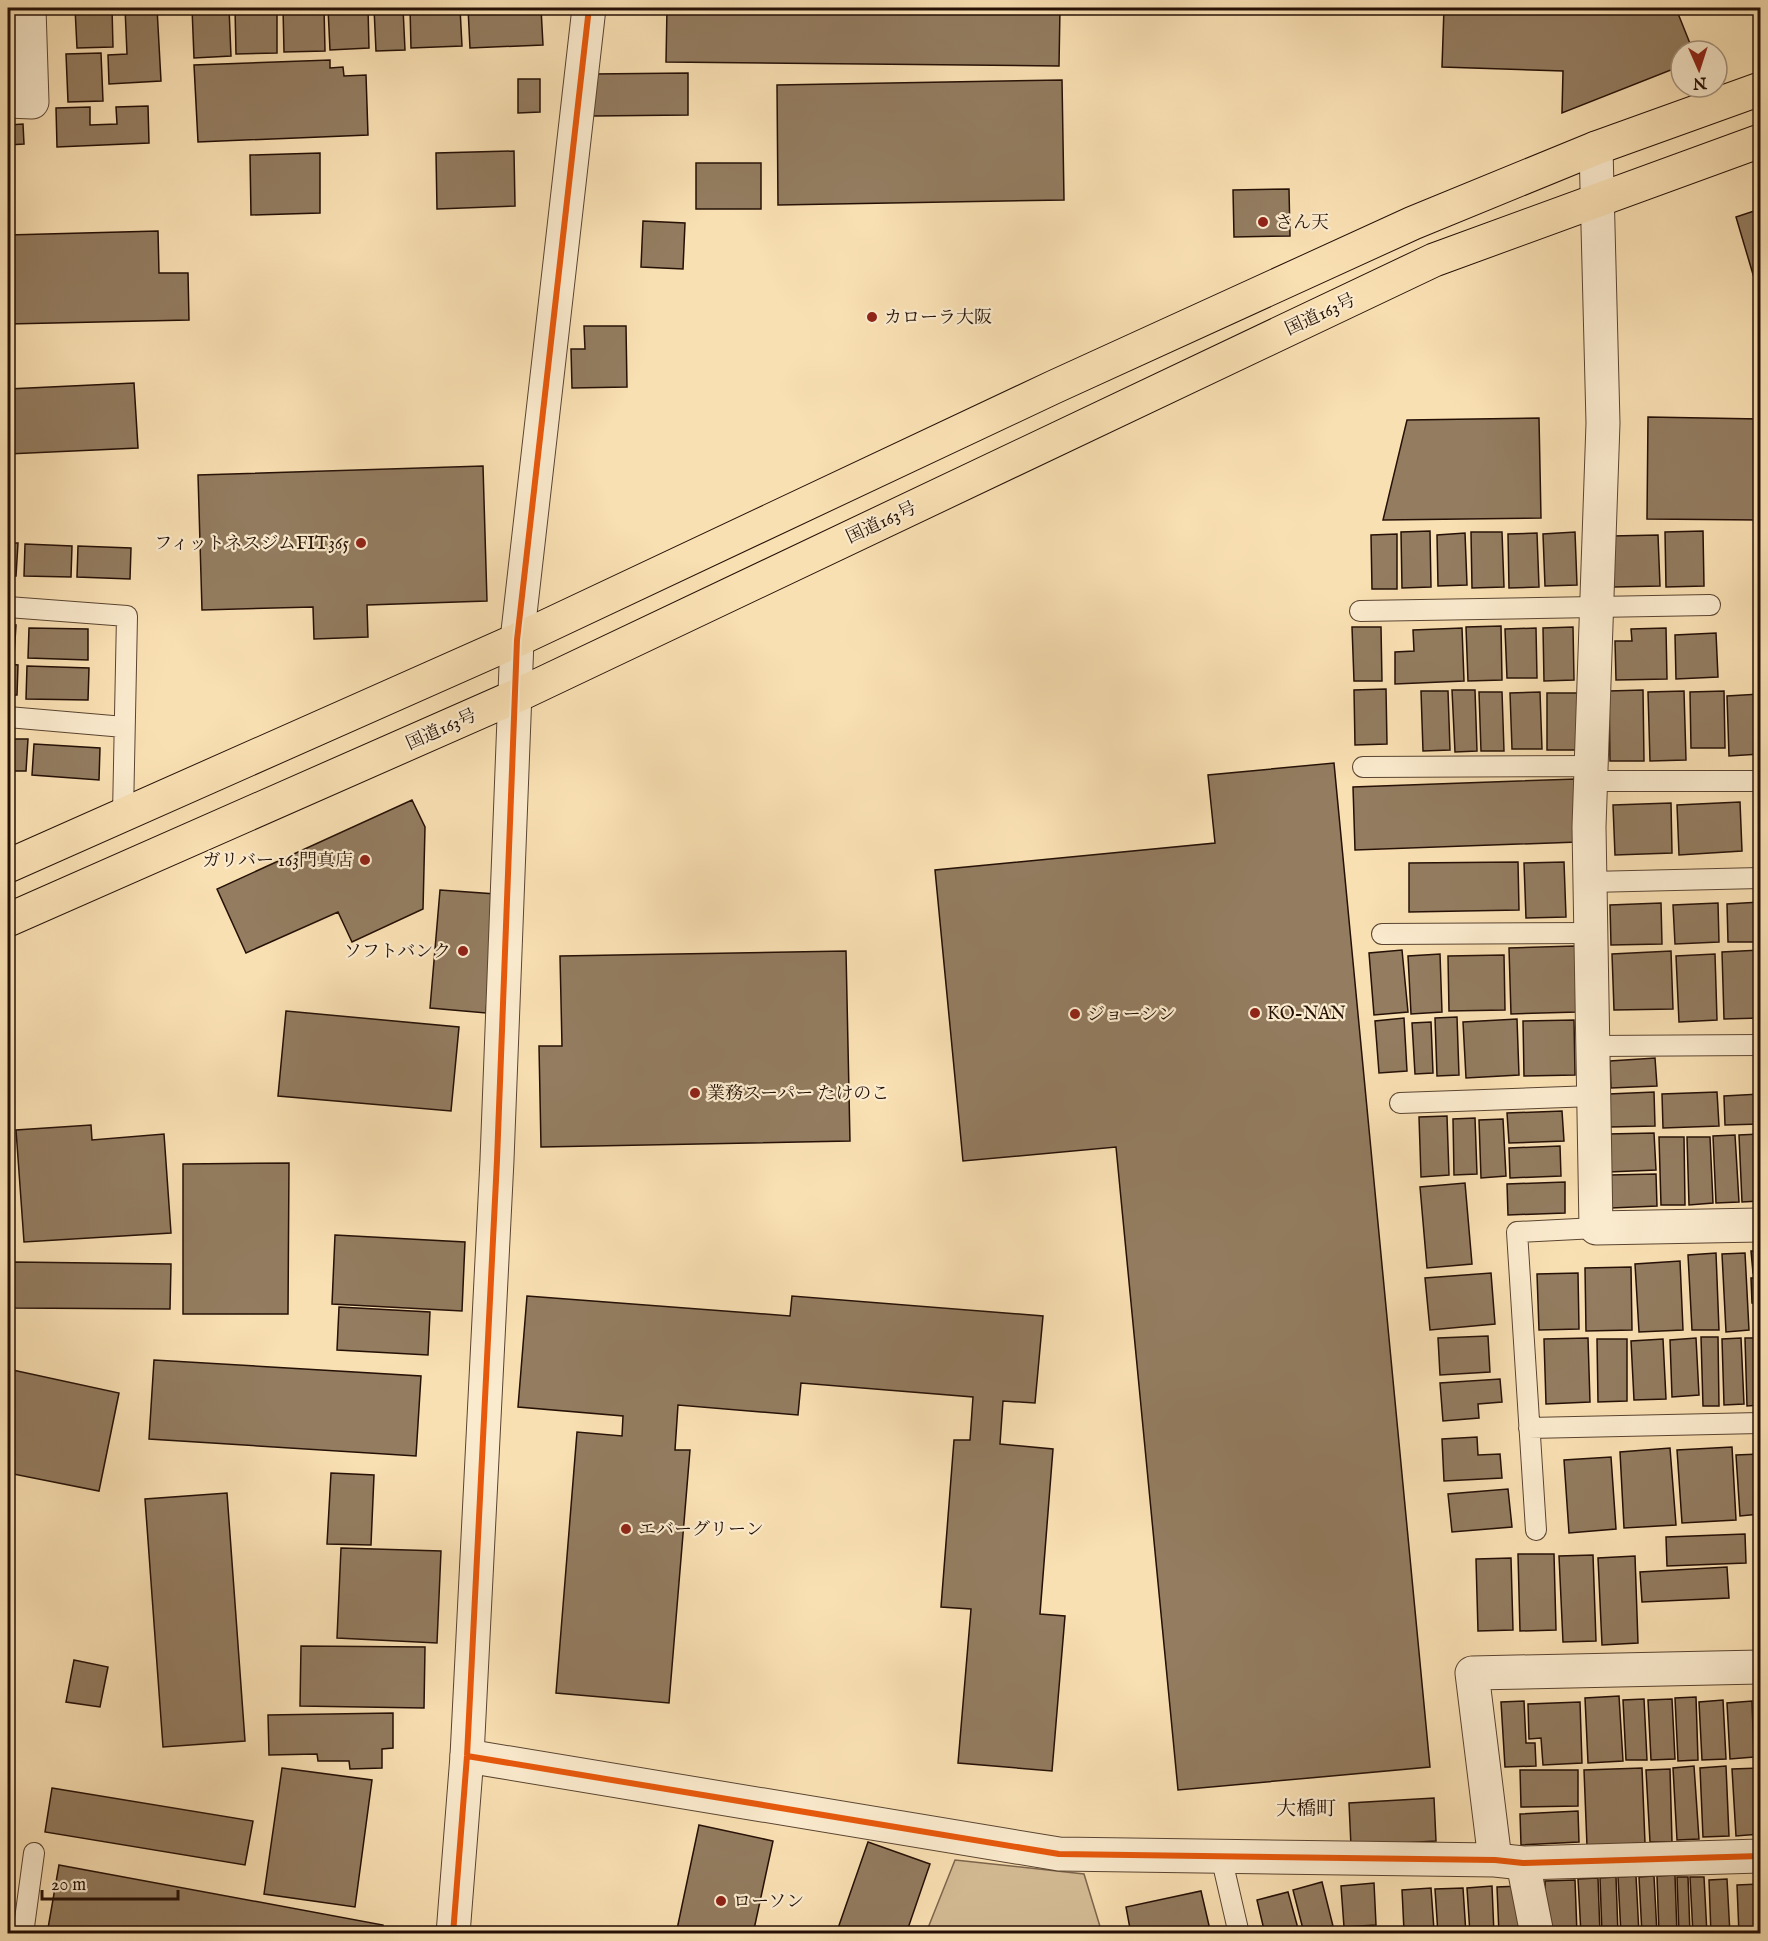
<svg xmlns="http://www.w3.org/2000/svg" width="1768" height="1941" font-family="'IM FELL English','Noto Serif JP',serif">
<rect width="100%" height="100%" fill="#f9e0b3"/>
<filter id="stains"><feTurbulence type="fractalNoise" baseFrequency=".00333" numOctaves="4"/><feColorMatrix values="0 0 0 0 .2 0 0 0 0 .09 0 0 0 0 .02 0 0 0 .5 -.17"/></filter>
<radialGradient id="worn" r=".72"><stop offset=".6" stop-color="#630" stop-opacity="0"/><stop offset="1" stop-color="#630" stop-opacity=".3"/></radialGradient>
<path fill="#d5bd96" stroke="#7d664e" stroke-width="1.5" d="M 955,1860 L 1084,1874 L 1102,1933 L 926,1933 Z"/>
<path fill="#937c60" stroke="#251006" stroke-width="1.5" d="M 75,8 L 112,8 L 113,47 L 77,48 Z
M 125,8 L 157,8 L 161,81 L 109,84 L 108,55 L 127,54 Z
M 192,8 L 229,8 L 231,56 L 194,58 Z
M 235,8 L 277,8 L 277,53 L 236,54 Z
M 283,8 L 324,8 L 325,51 L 284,52 Z
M 328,8 L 368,8 L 369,48 L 330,50 Z
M 374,8 L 403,8 L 405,50 L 376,51 Z
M 410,8 L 460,8 L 462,46 L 411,48 Z
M 468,8 L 541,8 L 543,45 L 470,48 Z
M 667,8 L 1060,8 L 1059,66 L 666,62 Z
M 1444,8 L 1677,11 L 1693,51 L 1681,51 L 1681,66 L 1562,113 L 1563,71 L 1442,67 Z
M 16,9 L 18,30 L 8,31 L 8,10 Z
M 8,35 L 18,35 L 19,58 L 8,58 Z
M 101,53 L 103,101 L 68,102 L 66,54 Z
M 330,60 L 330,68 L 343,67 L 344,76 L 366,75 L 368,135 L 198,142 L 194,65 Z
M 17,62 L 19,85 L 8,86 L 8,63 Z
M 688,73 L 688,115 L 593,116 L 593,74 Z
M 518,79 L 540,79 L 540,112 L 518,113 Z
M 1062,80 L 1064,200 L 778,205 L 777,85 Z
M 148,106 L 149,143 L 57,147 L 56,108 L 90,107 L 90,125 L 117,124 L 116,107 Z
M 8,117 L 9,125 L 23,124 L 24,144 L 8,145 Z
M 514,151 L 515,206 L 437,209 L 436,153 Z
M 320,153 L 320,213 L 251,215 L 250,155 Z
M 696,163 L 761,163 L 761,209 L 696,209 Z
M 1289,189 L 1290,236 L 1234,237 L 1233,190 Z
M 1760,209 L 1760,298 L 1736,217 Z
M 643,221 L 685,223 L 683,269 L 641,267 Z
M 158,231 L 159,273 L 188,273 L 189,320 L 8,324 L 8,235 Z
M 584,326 L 626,326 L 627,387 L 572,388 L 571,349 L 585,349 Z
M 134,383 L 138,448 L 8,454 L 8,389 Z
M 1648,417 L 1760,419 L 1760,520 L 1647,519 Z
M 1539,418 L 1541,518 L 1383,520 L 1407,420 Z
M 483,466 L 487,601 L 367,605 L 368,637 L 314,639 L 313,607 L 202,610 L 198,475 Z
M 1430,531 L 1431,587 L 1402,588 L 1401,532 Z
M 1703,531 L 1704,586 L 1666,587 L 1665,532 Z
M 1471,532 L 1502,532 L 1504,587 L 1472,588 Z
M 1575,532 L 1577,585 L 1545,586 L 1543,534 Z
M 1465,533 L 1467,585 L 1438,586 L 1437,535 Z
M 1537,533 L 1539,587 L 1509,588 L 1508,534 Z
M 1397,534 L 1397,589 L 1372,589 L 1371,535 Z
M 1658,535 L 1660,586 L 1614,587 L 1612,536 Z
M 8,543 L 18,543 L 16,576 L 8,576 Z
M 25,544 L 72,546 L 71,577 L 24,576 Z
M 78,546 L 131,548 L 130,579 L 77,577 Z
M 8,625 L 16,625 L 14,656 L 8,655 Z
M 1501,626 L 1502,680 L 1468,681 L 1466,627 Z
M 1352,627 L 1381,627 L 1382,681 L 1354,681 Z
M 1573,627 L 1574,680 L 1544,681 L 1543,628 Z
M 29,628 L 88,629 L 88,660 L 28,658 Z
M 1462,628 L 1464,681 L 1395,684 L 1395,652 L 1414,651 L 1413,630 Z
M 1536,628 L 1537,678 L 1507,678 L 1505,629 Z
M 1666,628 L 1667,679 L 1616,680 L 1615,641 L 1632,641 L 1631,629 Z
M 1716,633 L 1718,677 L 1676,679 L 1675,635 Z
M 8,664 L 18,665 L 17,695 L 8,695 Z
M 27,666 L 89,668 L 88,700 L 26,699 Z
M 1386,689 L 1387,744 L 1355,745 L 1354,690 Z
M 1452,690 L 1475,690 L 1477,751 L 1455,752 Z
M 1643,690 L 1644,761 L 1610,761 L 1609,691 Z
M 1421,691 L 1448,691 L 1450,750 L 1423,751 Z
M 1684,691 L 1686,760 L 1650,761 L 1648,692 Z
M 1724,691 L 1725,748 L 1691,748 L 1690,692 Z
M 1479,692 L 1502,692 L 1504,751 L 1481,751 Z
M 1540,692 L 1542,749 L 1512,749 L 1510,693 Z
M 1547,693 L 1577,693 L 1577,750 L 1547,750 Z
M 1760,694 L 1760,754 L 1729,756 L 1727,696 Z
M 8,739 L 28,739 L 26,771 L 8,771 Z
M 34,744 L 100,748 L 99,780 L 32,775 Z
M 1334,763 L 1430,1767 L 1178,1790 L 1116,1147 L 963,1161 L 935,870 L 1215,843 L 1208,775 Z
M 1576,779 L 1578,842 L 1355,850 L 1353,787 Z
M 412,800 L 425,827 L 423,909 L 352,942 L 338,912 L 246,953 L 217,889 Z
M 1740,802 L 1742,851 L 1679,855 L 1677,805 Z
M 1671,803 L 1672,853 L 1615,855 L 1613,805 Z
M 1518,862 L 1519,910 L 1409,912 L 1409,863 Z
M 1564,862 L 1566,917 L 1526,918 L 1524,863 Z
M 440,890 L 496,894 L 486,1013 L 430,1008 Z
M 1760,902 L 1760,942 L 1728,942 L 1727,904 Z
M 1661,903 L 1662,944 L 1611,945 L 1610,905 Z
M 1718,903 L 1719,942 L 1675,944 L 1673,905 Z
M 1575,946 L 1577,1012 L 1511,1014 L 1509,948 Z
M 1402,950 L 1408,1012 L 1374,1015 L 1369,953 Z
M 1760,950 L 1760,1018 L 1724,1019 L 1722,952 Z
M 846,951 L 850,1141 L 541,1147 L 539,1046 L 562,1046 L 560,956 Z
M 1671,951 L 1673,1009 L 1614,1010 L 1612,954 Z
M 1440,954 L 1442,1012 L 1411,1014 L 1408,956 Z
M 1715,954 L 1717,1020 L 1679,1022 L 1676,956 Z
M 1504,955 L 1505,1010 L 1449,1011 L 1448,956 Z
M 286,1011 L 459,1027 L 451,1111 L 278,1096 Z
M 1457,1017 L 1459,1075 L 1437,1076 L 1435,1018 Z
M 1404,1018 L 1407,1071 L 1379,1073 L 1375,1021 Z
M 1517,1019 L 1519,1075 L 1466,1078 L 1463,1022 Z
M 1574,1020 L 1575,1075 L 1524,1076 L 1523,1021 Z
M 1431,1022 L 1433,1073 L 1415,1074 L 1412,1023 Z
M 1655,1058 L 1657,1086 L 1611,1088 L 1610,1061 Z
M 1654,1092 L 1655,1126 L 1610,1127 L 1609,1094 Z
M 1717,1092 L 1719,1126 L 1663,1128 L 1662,1094 Z
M 1760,1094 L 1760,1124 L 1725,1125 L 1724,1096 Z
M 1562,1111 L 1564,1141 L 1509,1143 L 1507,1113 Z
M 1447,1116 L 1449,1175 L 1421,1177 L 1419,1117 Z
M 1475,1118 L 1477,1174 L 1454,1175 L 1453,1119 Z
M 1503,1119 L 1506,1176 L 1481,1178 L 1479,1120 Z
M 91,1125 L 92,1140 L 164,1134 L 171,1233 L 24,1242 L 16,1130 Z
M 1654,1133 L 1656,1170 L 1609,1172 L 1608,1134 Z
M 1760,1134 L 1760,1201 L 1742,1202 L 1739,1135 Z
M 1735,1135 L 1739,1202 L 1716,1203 L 1713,1136 Z
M 1659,1137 L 1684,1137 L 1685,1205 L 1661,1205 Z
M 1687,1137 L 1710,1137 L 1713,1203 L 1689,1205 Z
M 1560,1146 L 1561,1176 L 1510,1178 L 1509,1148 Z
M 289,1163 L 288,1314 L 183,1314 L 183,1164 Z
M 1656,1174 L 1657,1206 L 1611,1208 L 1610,1175 Z
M 1565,1182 L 1565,1213 L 1508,1215 L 1507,1184 Z
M 1465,1183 L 1472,1264 L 1427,1268 L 1420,1187 Z
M 335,1235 L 465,1242 L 462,1311 L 332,1304 Z
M 1751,1251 L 1760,1251 L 1760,1272 L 1753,1273 Z
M 1716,1253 L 1719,1330 L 1692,1330 L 1688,1255 Z
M 1745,1253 L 1749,1330 L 1726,1332 L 1722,1254 Z
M 1680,1261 L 1683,1330 L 1639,1332 L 1635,1264 Z
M 14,1262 L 171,1264 L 170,1309 L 13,1308 Z
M 1631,1267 L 1632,1330 L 1586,1331 L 1585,1268 Z
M 1491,1273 L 1495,1324 L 1430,1330 L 1425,1278 Z
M 1578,1273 L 1579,1329 L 1539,1330 L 1537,1274 Z
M 1751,1278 L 1760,1278 L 1760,1303 L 1752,1303 Z
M 527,1296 L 790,1316 L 792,1296 L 1043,1316 L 1035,1403 L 1003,1401 L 1000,1444 L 1053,1449 L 1040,1614 L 1065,1616 L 1052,1771 L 958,1763 L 971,1609 L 941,1607 L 954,1440 L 970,1440 L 973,1397 L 801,1383 L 798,1415 L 678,1405 L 675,1450 L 690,1450 L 669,1703 L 556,1693 L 577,1432 L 622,1436 L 623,1416 L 518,1407 Z
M 339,1307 L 430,1312 L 428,1355 L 337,1350 Z
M 1754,1307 L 1760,1307 L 1760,1331 L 1754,1332 Z
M 1488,1336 L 1490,1372 L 1440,1375 L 1438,1338 Z
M 1701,1337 L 1718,1337 L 1719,1406 L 1703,1406 Z
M 1588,1338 L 1590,1402 L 1546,1404 L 1544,1339 Z
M 1696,1338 L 1699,1395 L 1672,1397 L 1670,1340 Z
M 1741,1338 L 1744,1404 L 1724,1405 L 1722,1339 Z
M 1745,1338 L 1760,1338 L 1760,1405 L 1747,1406 Z
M 1597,1339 L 1627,1339 L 1627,1401 L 1598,1402 Z
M 1663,1339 L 1666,1399 L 1634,1400 L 1631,1341 Z
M 154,1360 L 421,1376 L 416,1456 L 149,1439 Z
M 8,1369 L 119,1393 L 99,1491 L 8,1473 Z
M 1500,1379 L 1502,1402 L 1478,1404 L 1479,1418 L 1443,1421 L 1440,1383 Z
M 1477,1437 L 1478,1455 L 1500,1454 L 1502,1478 L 1444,1481 L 1442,1439 Z
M 1732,1447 L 1736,1520 L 1682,1523 L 1677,1450 Z
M 1670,1448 L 1676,1525 L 1624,1528 L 1620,1452 Z
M 1760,1454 L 1760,1514 L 1740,1516 L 1736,1455 Z
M 1611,1457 L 1616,1529 L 1569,1533 L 1564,1460 Z
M 331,1473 L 374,1475 L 371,1545 L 327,1544 Z
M 1508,1489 L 1512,1527 L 1452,1532 L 1448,1494 Z
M 227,1493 L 245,1741 L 163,1747 L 145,1499 Z
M 1745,1534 L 1746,1563 L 1667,1566 L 1666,1537 Z
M 341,1548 L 441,1551 L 437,1643 L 337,1638 Z
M 1518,1554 L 1554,1554 L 1556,1630 L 1520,1631 Z
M 1593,1555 L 1596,1641 L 1563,1642 L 1559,1556 Z
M 1635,1556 L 1638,1643 L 1602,1645 L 1598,1558 Z
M 1511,1558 L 1513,1630 L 1478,1631 L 1476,1559 Z
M 1727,1567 L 1729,1598 L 1642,1602 L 1640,1572 Z
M 301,1646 L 425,1647 L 424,1708 L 300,1706 Z
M 74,1660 L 108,1667 L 100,1707 L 66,1702 Z
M 1619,1696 L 1623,1761 L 1588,1763 L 1585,1698 Z
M 1696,1697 L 1698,1760 L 1678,1761 L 1675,1698 Z
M 1644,1699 L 1647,1760 L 1626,1760 L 1623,1700 Z
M 1672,1699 L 1675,1759 L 1651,1760 L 1648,1700 Z
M 1723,1700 L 1726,1759 L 1702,1760 L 1699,1702 Z
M 1524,1701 L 1526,1743 L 1535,1743 L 1536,1766 L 1505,1767 L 1501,1702 Z
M 1752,1701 L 1754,1757 L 1730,1759 L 1727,1703 Z
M 1580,1702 L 1582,1763 L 1543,1765 L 1541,1738 L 1529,1739 L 1528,1704 Z
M 1755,1703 L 1760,1703 L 1760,1756 L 1758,1756 Z
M 393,1713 L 393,1748 L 382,1749 L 382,1768 L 350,1769 L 349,1761 L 318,1761 L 317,1754 L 269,1755 L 268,1715 Z
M 1694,1766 L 1699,1839 L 1677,1840 L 1673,1768 Z
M 1726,1766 L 1729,1836 L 1703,1837 L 1700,1768 Z
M 282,1768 L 372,1780 L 355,1907 L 264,1894 Z
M 1642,1768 L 1645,1843 L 1587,1846 L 1584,1770 Z
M 1760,1768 L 1760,1834 L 1736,1836 L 1732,1769 Z
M 1670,1769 L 1672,1842 L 1650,1842 L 1646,1770 Z
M 1520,1770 L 1578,1770 L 1578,1806 L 1521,1807 Z
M 52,1788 L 253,1821 L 245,1865 L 45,1832 Z
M 1434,1798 L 1436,1841 L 1351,1846 L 1349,1803 Z
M 1578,1811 L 1579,1842 L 1521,1845 L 1520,1814 Z
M 699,1825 L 773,1841 L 753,1934 L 676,1934 Z
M 868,1842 L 930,1864 L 906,1934 L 836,1934 Z
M 8,1859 L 14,1860 L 10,1893 L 8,1893 Z
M 59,1865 L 383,1925 L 382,1934 L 47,1934 Z
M 1675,1875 L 1677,1934 L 1659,1934 L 1657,1876 Z
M 1636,1876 L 1639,1934 L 1621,1934 L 1618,1877 Z
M 1654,1876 L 1657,1934 L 1642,1934 L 1639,1877 Z
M 1616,1877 L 1618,1934 L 1602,1934 L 1600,1878 Z
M 1677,1877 L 1688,1877 L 1690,1934 L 1679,1934 Z
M 1690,1877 L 1704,1877 L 1707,1934 L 1693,1934 Z
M 1598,1878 L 1600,1934 L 1581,1934 L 1578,1879 Z
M 1727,1879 L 1730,1934 L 1711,1934 L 1709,1880 Z
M 1575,1880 L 1577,1934 L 1546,1934 L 1545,1881 Z
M 1322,1882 L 1333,1926 L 1304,1933 L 1293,1890 Z
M 1374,1883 L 1376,1925 L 1344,1927 L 1341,1886 Z
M 1760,1884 L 1760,1934 L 1739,1934 L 1737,1885 Z
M 1492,1886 L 1494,1934 L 1470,1934 L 1467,1888 Z
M 1520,1886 L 1523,1934 L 1499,1934 L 1497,1887 Z
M 1431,1888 L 1434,1930 L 1404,1931 L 1402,1890 Z
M 1463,1888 L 1466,1934 L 1438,1934 L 1435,1889 Z
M 1201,1891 L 1211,1934 L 1131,1934 L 1126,1907 Z
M 1288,1892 L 1299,1932 L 1265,1934 L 1257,1900 Z"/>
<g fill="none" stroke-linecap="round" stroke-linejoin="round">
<defs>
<path id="service" d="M 8,607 L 127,616 L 123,814
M 1360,611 L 1710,605
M 8,717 L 124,727
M 1363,767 L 1591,766
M 1590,781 L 1760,781
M 1590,882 L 1760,878
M 1382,934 L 1591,933
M 1593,1046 L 1760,1045
M 1400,1103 L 1594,1096
M 1529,1428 L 1760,1423
M 1536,1530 L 1517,1232 L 1596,1228
M 1221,1856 L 1239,1934
M 23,1934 L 34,1853"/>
<path id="minor" d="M 8,101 L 32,102 L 29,8
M 1596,148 L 1603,423 L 1589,827 L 1596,1228 L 1760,1225
M 467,1756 L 1059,1854 L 1495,1860 L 1523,1863 L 1760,1856
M 1495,1860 L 1472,1673 L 1760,1667
M 1523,1863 L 1537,1934"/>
<path id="tertiary" d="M 453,1934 L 467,1756 L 497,1160 L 517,640 L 589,8"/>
<path id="trunk" d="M 8,866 L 517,640 L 1054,387 L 1413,223 L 1596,148 L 1760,89
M 8,920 L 516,696 L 1434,260 L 1760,141"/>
</defs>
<use href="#service" stroke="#5a4431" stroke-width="22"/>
<use href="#minor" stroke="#5a4431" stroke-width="35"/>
<use href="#tertiary" stroke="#5a4431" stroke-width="35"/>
<use href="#trunk" stroke="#251006" stroke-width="35"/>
<use href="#service" stroke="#fbebce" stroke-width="20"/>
<use href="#minor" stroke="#fbebce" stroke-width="33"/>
<use href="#tertiary" stroke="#fbebce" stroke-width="33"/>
<use href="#trunk" stroke="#f9e0b3" stroke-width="33"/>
<defs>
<path id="cycleway" d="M 467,1756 L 1059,1854 L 1495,1860 L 1523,1863 L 1760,1856
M 453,1934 L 467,1756 L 497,1160 L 517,640 L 589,8"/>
</defs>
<use href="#cycleway" stroke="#fbebce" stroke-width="10"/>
<use href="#cycleway" stroke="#e8590c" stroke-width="6"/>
</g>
<g fill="#8f2418" stroke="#fbebce" stroke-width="2">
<circle cx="1263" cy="222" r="6"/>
<circle cx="872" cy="317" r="6"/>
<circle cx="361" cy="543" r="6"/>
<circle cx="365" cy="860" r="6"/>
<circle cx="463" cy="951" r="6"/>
<circle cx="1255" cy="1013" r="6"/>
<circle cx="1075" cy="1014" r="6"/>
<circle cx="695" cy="1093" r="6"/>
<circle cx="626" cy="1529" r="6"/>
<circle cx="721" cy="1901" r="6"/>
</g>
<g text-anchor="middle" stroke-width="4.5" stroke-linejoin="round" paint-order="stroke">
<g font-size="18" fill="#251006" stroke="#fbebce" text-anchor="start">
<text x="1275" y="228">さん天</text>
<text x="884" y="323">カローラ大阪</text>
<text x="349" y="549" text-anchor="end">フィットネスジムFIT365</text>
<text x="353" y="866" text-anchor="end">ガリバー 163門真店</text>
<text x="451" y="957" text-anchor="end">ソフトバンク</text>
<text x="1267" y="1019">KO-NAN</text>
<text x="1087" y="1020">ジョーシン</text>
<text x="707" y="1099">業務スーパー たけのこ</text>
<text x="638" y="1535">エバーグリーン</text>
<text x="733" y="1907">ローソン</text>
</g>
<g font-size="18" fill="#251006" stroke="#fbebce">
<text transform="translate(1320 314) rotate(-25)" y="6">国道163号</text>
<text transform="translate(881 522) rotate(-25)" y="6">国道163号</text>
<text transform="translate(441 729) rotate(-24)" y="6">国道163号</text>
</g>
<g font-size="20" fill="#251006" stroke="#fbebce">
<text x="1306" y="1815">大橋町</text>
</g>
</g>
<rect width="1768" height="1941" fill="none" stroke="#f9e0b3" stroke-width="30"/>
<rect x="9" y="9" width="1750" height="1923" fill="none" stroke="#251006" stroke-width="3"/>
<rect x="15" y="15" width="1738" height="1911" fill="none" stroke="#251006" stroke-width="1.5"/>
<g transform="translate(1699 69) rotate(177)"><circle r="28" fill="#fbebce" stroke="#a5937e" stroke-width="1.5"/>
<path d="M0-4.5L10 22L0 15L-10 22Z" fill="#8f2418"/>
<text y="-9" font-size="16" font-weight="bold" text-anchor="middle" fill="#251006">N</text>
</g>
<path d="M42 1890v9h136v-9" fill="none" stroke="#251006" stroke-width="3"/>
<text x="51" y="1890" font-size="18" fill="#251006" stroke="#fbebce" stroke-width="4.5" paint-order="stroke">20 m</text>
<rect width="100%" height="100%" filter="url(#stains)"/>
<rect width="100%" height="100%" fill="url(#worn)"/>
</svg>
